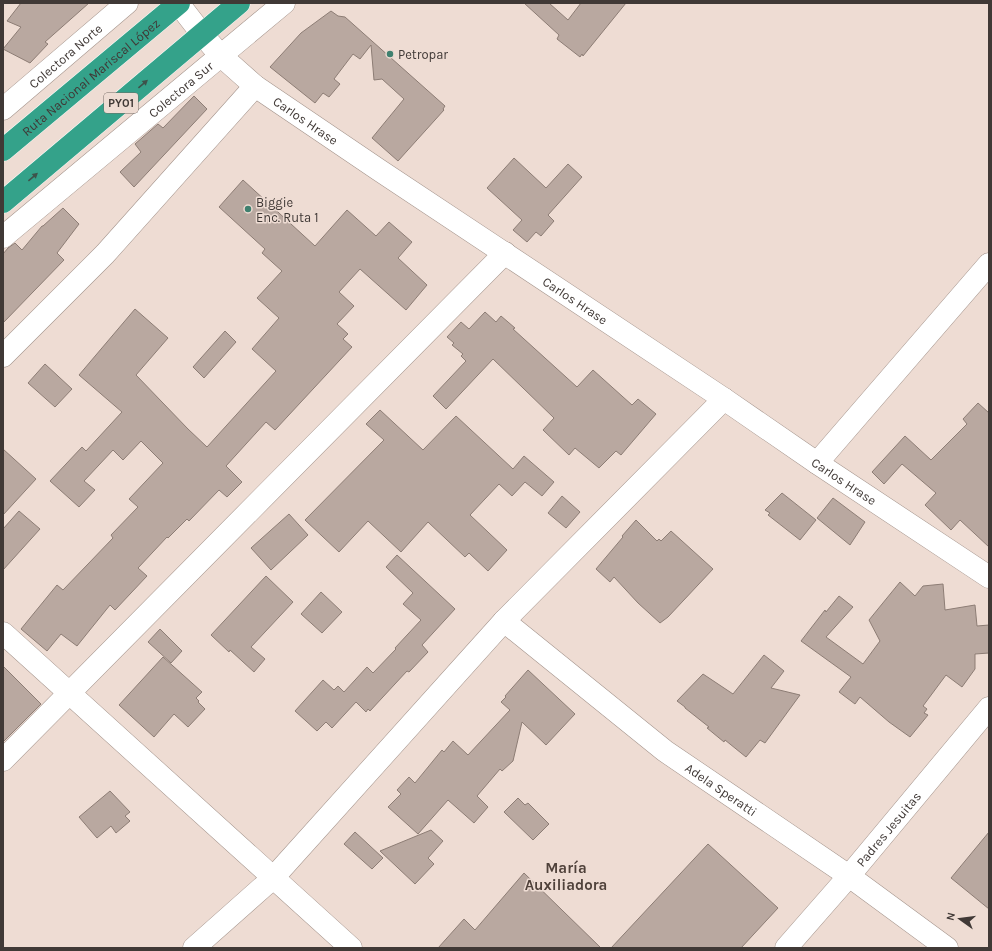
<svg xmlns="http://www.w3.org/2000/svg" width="992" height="951" font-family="Karla,sans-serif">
<rect width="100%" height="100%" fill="#eedcd3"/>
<path fill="#b9a8a0" stroke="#8d7d75" d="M 21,3 L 89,3 L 45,42 L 48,44 L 30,63 L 3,49 L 21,27 L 7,21 Z
M 524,3 L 549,3 L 568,20 L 581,3 L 626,3 L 583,56 L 582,54 L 580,57 L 557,39 L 559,35 Z
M 331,11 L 338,16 L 345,17 L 445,106 L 443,109 L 444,110 L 398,161 L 372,138 L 404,99 L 382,79 L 374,80 L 371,45 L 360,59 L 353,54 L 334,79 L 340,84 L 329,97 L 323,93 L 315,103 L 270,67 L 301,33 Z
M 194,96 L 207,109 L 134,187 L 120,172 L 141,152 L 135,144 L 158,124 L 163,128 Z
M 514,158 L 546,188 L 568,164 L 582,177 L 548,215 L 554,221 L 541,236 L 536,232 L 527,242 L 513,230 L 522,220 L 487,188 Z
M 243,180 L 315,246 L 347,210 L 376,236 L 389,222 L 412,242 L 398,258 L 427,285 L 406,310 L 360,269 L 339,292 L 354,306 L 337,324 L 348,334 L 343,339 L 352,347 L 275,430 L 266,422 L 226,466 L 242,482 L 227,497 L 219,490 L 189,521 L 187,519 L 168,538 L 167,537 L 138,568 L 147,576 L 115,610 L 110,605 L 77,646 L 61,634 L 47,651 L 21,629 L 57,585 L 63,590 L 113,538 L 111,535 L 138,507 L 129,499 L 163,463 L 141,441 L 123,460 L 113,450 L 84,481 L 95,490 L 79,507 L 50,481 L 82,447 L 86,451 L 122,412 L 79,375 L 135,309 L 168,338 L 136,375 L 188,429 L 207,447 L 276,371 L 252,349 L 279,318 L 257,298 L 282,271 L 262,253 L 265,249 L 219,207 Z
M 63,208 L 79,224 L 57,253 L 64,260 L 3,323 L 3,254 L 8,248 L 15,243 L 22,250 L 42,226 L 43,226 Z
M 485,312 L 496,322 L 501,316 L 515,328 L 513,329 L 577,387 L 593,370 L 632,405 L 638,399 L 656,414 L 621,455 L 616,451 L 599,468 L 575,448 L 569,455 L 543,430 L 554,418 L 493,359 L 446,409 L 433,396 L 466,361 L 461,356 L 463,354 L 452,345 L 454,343 L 447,337 L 461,322 L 469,329 Z
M 225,331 L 236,342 L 204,378 L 193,367 Z
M 45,364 L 72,389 L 55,407 L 28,383 Z
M 978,403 L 989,413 L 989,547 L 960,520 L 951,530 L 925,505 L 936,493 L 902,464 L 884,484 L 872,472 L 905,436 L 931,460 L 967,424 L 963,419 Z
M 380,410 L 423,450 L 456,416 L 513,469 L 524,456 L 554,482 L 542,496 L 525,482 L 512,496 L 499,484 L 470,515 L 507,550 L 488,571 L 469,553 L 465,557 L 428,522 L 401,552 L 368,521 L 339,552 L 305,520 L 384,440 L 366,424 Z
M 3,449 L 36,479 L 3,515 Z
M 782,493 L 816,520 L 800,540 L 768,515 L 770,513 L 765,510 Z
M 562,496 L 580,512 L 566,528 L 548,513 Z
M 833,498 L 865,522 L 850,545 L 817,518 Z
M 19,511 L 40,529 L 3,570 L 3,529 Z
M 289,514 L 308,535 L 271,570 L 251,548 Z
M 636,520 L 657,541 L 659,539 L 661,541 L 671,531 L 713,569 L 668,617 L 660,623 L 638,603 L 614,577 L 610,582 L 596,569 L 623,537 L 622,536 Z
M 397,555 L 455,609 L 422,645 L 428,652 L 409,672 L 407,671 L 370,711 L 368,709 L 366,712 L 356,702 L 332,728 L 326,722 L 317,731 L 295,711 L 323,680 L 334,690 L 338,686 L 344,692 L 367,667 L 373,673 L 396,649 L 395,648 L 421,620 L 403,604 L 413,593 L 386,567 Z
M 266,576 L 293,602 L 251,647 L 265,659 L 254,672 L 230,650 L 229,652 L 211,635 Z
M 900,582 L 915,596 L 923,586 L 943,584 L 945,610 L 975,605 L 977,626 L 989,625 L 989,653 L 975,654 L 975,669 L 962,687 L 946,675 L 923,706 L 927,709 L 924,713 L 928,715 L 910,737 L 889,722 L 860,697 L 855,704 L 839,692 L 851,677 L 801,641 L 825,610 L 826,612 L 839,596 L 853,607 L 826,637 L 863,664 L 880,641 L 869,620 Z
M 321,592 L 342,612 L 322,633 L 301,614 Z
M 160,629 L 182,651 L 171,663 L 148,642 Z
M 764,655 L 784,671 L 771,688 L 800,695 L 765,743 L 760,740 L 746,757 L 725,740 L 724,742 L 707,728 L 709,727 L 685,708 L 685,707 L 677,701 L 703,674 L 733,694 Z
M 163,657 L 202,692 L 196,698 L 199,701 L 198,702 L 205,709 L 188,727 L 174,714 L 154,737 L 119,705 Z
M 3,666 L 41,704 L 3,742 Z
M 528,670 L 575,714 L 546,745 L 522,722 L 513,761 L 502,771 L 500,769 L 477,796 L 488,807 L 474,823 L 448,800 L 418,834 L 388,807 L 401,794 L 397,790 L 409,777 L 415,783 L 442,750 L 444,752 L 453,741 L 468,755 L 510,710 L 501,702 L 506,697 L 505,696 Z
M 110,791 L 130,812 L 125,816 L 130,821 L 116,833 L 111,826 L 97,838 L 79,817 Z
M 518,798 L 525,805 L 528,803 L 549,824 L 533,840 L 504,812 Z
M 431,830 L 443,841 L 428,858 L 434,864 L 415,884 L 380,851 Z
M 355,832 L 383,858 L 372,869 L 344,844 Z
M 989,832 L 989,909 L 951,878 Z
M 708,844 L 778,908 L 741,948 L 611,948 Z
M 524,873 L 601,948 L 438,948 L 464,919 L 475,930 Z"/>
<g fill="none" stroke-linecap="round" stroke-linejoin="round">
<defs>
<g id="street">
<path id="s1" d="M 178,3 L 202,34 L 220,55 L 255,86 L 379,170 L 724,399 L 817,463 L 989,577"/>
<path id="s2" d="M 3,109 L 127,3"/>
<path id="s3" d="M 3,237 L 284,3"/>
<path d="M 3,356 L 105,254 L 255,86"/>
<path d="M 817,463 L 989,264"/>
<path id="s4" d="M 504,621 L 665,751 L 849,876 L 947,948"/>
<path d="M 3,633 L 351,948"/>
<path d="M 3,760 L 505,253"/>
<path d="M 194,948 L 273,878 L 504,621 L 724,399"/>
<path id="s5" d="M 786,948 L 849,876 L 989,708"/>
</g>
<g id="highway">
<path id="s6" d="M 3,150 L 179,3"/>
<path d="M 3,202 L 239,3"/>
</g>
</defs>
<use href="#street" stroke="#a5958d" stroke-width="23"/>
<use href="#highway" stroke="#fff" stroke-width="23"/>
<use href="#street" stroke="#fff" stroke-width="22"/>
<use href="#highway" stroke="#34a28a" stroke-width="22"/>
</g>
<defs><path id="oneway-solid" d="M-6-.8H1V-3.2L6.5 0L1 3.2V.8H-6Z"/></defs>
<g fill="#3d534b">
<use href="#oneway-solid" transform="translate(143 84) rotate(-40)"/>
<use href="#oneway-solid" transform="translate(33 177) rotate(-40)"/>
</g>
<g fill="#3f806f" stroke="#eedcd3" stroke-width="1.5">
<circle cx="390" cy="54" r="4"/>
<circle cx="248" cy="209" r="4"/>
</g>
<g text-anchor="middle" stroke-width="3" stroke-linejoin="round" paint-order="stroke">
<rect fill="#eedcd3" stroke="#746a65" stroke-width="1" x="104" y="93" width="34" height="20" rx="3"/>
<g font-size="12" font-weight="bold" fill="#403936">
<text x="121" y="107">PY01</text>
</g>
<g font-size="13" fill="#403936" stroke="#eedcd3" text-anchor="start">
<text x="398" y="59">Petropar</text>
<text x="256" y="207">Biggie<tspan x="256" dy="15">Enc. Ruta 1</tspan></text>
</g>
<g font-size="13" fill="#403936" stroke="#eedcd3">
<text dy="5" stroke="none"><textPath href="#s2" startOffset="82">Colectora Norte</textPath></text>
<text dy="5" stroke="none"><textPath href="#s6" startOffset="114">Ruta Nacional Mariscal López</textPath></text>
<text dy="5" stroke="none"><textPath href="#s3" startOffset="231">Colectora Sur</textPath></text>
<text dy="5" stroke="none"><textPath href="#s1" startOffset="175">Carlos Hrase</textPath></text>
<text dy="5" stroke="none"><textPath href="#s1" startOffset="499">Carlos Hrase</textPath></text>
<text dy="5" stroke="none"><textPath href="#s1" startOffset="823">Carlos Hrase</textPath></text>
<text dy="5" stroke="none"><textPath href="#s4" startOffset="275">Adela Speratti</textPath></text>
<text dy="5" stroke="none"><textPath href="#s5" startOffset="157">Padres Jesuitas</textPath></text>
</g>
<g font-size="15" font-weight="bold" fill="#4f413a" stroke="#eedcd3">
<text x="566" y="873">María<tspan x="566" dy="17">Auxiliadora</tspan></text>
</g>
</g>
<rect width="992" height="951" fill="none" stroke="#403936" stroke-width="8"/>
<g transform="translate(960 919) rotate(284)" stroke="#eedcd3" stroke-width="3" paint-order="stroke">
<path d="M0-3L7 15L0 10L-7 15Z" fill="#403936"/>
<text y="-6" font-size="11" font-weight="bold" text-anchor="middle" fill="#403936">N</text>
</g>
</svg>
